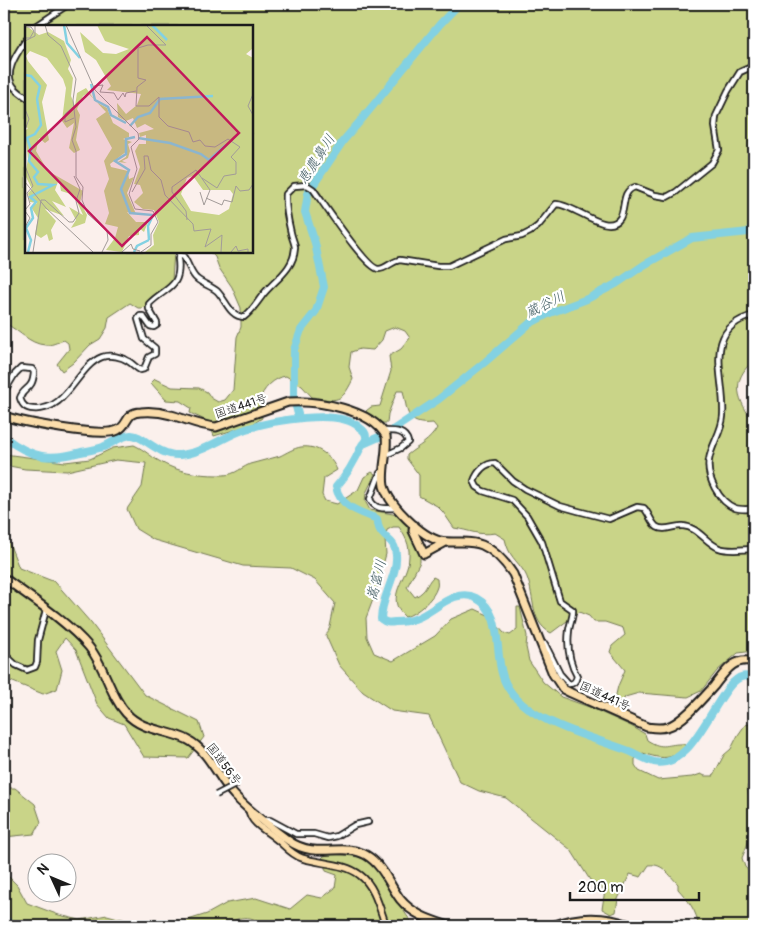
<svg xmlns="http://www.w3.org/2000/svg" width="758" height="930" font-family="Pangolin,'Klee One',sans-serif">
<rect width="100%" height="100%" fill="#fbf0ec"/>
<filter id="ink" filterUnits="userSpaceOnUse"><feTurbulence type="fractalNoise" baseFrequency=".02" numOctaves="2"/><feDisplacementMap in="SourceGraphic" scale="10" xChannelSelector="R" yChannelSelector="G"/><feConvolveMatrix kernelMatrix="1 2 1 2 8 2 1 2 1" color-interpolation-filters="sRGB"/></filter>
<g filter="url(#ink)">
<path fill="#c9d488" stroke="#727852" d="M 4,4 L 754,4 L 754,360 C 729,382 738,400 754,423 L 754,651 L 738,653 L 717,671 L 701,691 L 688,697 L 639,693 L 625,697 L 622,703 L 615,699 L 618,686 L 625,670 L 610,652 L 612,646 L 625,635 L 623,628 L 605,622 L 594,622 L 589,616 L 579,612 L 551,633 C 528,621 536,593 525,573 C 516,559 509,557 505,539 L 495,533 C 479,536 469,530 454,528 L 443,512 L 437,506 L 419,496 L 419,475 L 407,459 L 407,455 C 418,446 430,441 437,428 L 433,423 C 405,426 408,411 403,391 L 397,391 L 388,414 L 387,423 C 378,424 371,418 366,411 L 371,407 L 380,406 L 391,371 L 389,356 L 401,349 L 410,338 L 405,331 L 395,327 L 385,331 L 382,340 L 373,350 L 360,349 L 351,352 L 349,367 L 353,379 C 341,404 337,401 312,397 L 302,386 L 286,376 C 275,377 261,390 260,401 C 260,406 261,413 262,418 L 253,424 L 214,436 L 209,422 L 190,413 L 191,408 L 180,401 L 166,400 L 151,383 L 155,379 L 172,387 L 199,388 L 207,392 L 211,398 L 218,402 L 225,400 L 233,390 L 237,337 L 241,327 L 241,308 L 232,287 L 219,268 L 215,257 L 209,251 L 251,251 L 251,26 L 26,26 L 26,251 L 174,251 L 172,280 L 143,308 L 138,308 L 130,303 L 109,317 L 107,328 L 100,339 L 90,345 L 73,363 L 62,371 L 57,364 L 69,349 L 68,343 L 64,340 C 58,342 50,346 45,345 C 29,344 18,329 4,323 Z
M 134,445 C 145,450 150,456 159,461 C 177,472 198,475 218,475 C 234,476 237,470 250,464 C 260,461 270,459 280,456 C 286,453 294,448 301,447 C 318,445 331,456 337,470 L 324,478 L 322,495 L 325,501 L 337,504 L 358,490 L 364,477 L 372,472 L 375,474 L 366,493 L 365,501 L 370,510 L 393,514 L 403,518 L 420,554 L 420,562 L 407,587 L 415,597 C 428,590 425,585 433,577 L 437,579 C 437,582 438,584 437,587 C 434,599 416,614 405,617 C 383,597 409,578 409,556 C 410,545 405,536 399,527 L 393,527 L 387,530 L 385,540 L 386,554 L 374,597 L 366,618 L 367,637 L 374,653 L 393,661 L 435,636 L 451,619 L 475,609 L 488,615 L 504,633 L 510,635 L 517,630 L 517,607 L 520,607 L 527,636 L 526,647 L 529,661 L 543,682 L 561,697 L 589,707 L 631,726 L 645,734 L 647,740 C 664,751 667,743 684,744 L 685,746 C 673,761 660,759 643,753 L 635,759 L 635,765 L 639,771 L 658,780 L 692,777 L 701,774 L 705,776 L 713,776 L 724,755 L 731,749 L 738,735 L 745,725 L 754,723 L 754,780 L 751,781 L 747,787 L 749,795 L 754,797 L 754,828 L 742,858 L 745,867 L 754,877 L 754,926 L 698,926 C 698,912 687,899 678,889 L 678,884 C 669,875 663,863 649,865 L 641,877 L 630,874 L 618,899 L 616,912 L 611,914 L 602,909 L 605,890 L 590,880 L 571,850 L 506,798 L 479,791 L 460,782 L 429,716 L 392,711 L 363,692 L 339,665 L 326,636 L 330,627 L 335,603 L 315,580 L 291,568 L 243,566 L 154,540 L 136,529 L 127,509 L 142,487 L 146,463 L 116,460 L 67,471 L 25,469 L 4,465 L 4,454 L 65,462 L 90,459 L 113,448 Z
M 4,530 L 19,568 L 55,582 L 91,623 L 145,695 L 199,722 L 204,737 L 188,758 L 144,757 L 124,724 L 109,718 L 97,704 L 76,650 L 65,638 L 56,651 L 62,670 L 57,689 L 43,694 L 8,680 L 4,674 Z
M 4,788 L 15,788 L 35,804 L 41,822 L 34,834 L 4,837 Z
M 331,854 C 342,855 356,855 366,860 C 384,872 400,910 415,926 L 375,926 L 362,921 L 351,923 L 349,926 L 261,926 L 260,922 C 251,917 244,916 235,920 L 233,926 L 175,926 L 188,920 L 207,914 L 227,903 L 256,898 L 290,909 L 307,895 L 322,898 L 335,888 L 337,875 L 326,871 L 322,858 L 324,856 Z
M 4,872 L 17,885 L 27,903 L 59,915 L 80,920 L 107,915 L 138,923 L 146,926 L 4,926 Z"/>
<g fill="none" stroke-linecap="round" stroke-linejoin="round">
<path stroke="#83d1e2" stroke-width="8" d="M 299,418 L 294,399 L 294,350 L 301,330 L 316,311 L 324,287 L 315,243 L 305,212 L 308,193 L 343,141 L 362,119 L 440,24 L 459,4
M 4,437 C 32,458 48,461 81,452 C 88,451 96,449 103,447 C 112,443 121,436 131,435 C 142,434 158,456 179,455 C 202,454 224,436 246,429 C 271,421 339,408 359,427 C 363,430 367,433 366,439 C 366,440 363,444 362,445 C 355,461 348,474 336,487 C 340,507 360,512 377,519 C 378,522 378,527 380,530 C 385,540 395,539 396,555 C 398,574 381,598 381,619 C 386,623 389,623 395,622 C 402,622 411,621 417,618 C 435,611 455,587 476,598 C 506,614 492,657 506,684 C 525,722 592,737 629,751 C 637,754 645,760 654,762 C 702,773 723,654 754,680
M 363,444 L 388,433 L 439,399 L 485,362 L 529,324 L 550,313 L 587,299 L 616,284 L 644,265 L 692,238 L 749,232 L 754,222
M 4,919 L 13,926"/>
<defs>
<path id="minor" d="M 36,26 L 69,4
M 26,40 C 18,52 2,73 14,87 C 17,91 22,94 26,97
M 180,256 L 183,256 C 188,262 191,275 197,279 C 203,284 211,286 217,291 C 226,300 230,317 244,317 C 253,310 255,305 262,296 C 273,281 294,270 295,248 C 295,244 292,238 291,233 C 288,220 285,208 286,194 L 294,186 L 307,185 L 313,189 C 322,201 367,270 379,269 C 386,269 392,261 400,260 L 438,266 L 449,266 L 506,239 L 522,236 L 530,232 L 538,226 L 556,204 C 574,204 608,237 620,218 C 626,208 621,191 635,187 L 655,195 L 667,197 L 676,192 L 712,163 L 719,150 L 715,126 L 716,116 L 728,91 L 740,72 L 749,68 L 754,70
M 754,315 C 700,329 726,378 723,416 C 722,432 711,445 709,460 C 706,477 719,502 735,508 C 741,510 748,509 754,509
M 4,392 L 15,374 L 21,368 L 32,369 L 34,372 C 33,391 24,386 20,398 C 22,405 26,409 33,409 C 68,412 76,367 102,357 C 110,354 122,357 128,361 C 133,364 136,368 140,370 L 144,369 L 149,357 L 155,354 L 155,348 L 144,339 L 138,319 L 140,316 L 143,316 L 150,326 L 154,327 L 157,325 L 157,323 L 149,309 L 149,304 C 165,287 182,289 178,259 L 180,256 L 178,251
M 383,431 C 394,431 405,430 408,442 L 401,448 L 386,455
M 384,471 L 380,473 L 370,499 C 375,511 386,508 397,508
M 542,644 L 545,644 L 560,674 L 569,684 C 574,684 576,681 577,676 C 569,662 567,646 569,630 C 570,623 573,618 573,610 L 560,601 L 542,542 L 527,516 L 512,500 L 483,491 L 477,487 L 474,481 C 477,472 485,463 495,463 L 513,481 L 525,489 L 560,506 L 578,511 L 609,519 L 637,507 L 644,508 C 649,513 651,523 657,527 C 665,532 674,525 683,526 C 698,527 706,543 719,548 C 730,552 743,549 754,549
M 4,654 L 16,665 L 27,670 L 35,667 L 37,662 L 38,640 L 46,610
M 262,820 L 270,820 L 296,834 L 314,834 L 328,838 L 337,836 L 355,825 L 368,822"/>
<path id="major" d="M 249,810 C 251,823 265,830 274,837 C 284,844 290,854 302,858 C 320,864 345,863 360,875 C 375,886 380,910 386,926"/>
<path id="highway" d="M 4,416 C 22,422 102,438 118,430 C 129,425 125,412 141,412 C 151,411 161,412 171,415 C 186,419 200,426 216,427 L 288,402 C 317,400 371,409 386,436 C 388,453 381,470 384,486 C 389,505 421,536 440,541 C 455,544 468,539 482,545 C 496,551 505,562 513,574 L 553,674 L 563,689 L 571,693 L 647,727 C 654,728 660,729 667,727 C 682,723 704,697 714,686 C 725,672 734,656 754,662
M 414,525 L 413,531 L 424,554 L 446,542
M 4,578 C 30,597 69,623 89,647 C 105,666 109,694 126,713 C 143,732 167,729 188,740 C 209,751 218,778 234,795 C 250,812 270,827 289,841 C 316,860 344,842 366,855 C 383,865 389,884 400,899 C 413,915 431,920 449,926
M 552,926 C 579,915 606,916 633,926"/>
</defs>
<use href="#minor" stroke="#1c1c1c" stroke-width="8"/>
<use href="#major" stroke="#1c1c1c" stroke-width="9"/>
<use href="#highway" stroke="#1c1c1c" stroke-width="11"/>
<use href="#minor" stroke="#fff" stroke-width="4.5"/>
<use href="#major" stroke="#fbddab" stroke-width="5.5"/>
<use href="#highway" stroke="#fbddab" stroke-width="7"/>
<defs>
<path id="minor-bridge" d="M 216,795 L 237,784"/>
</defs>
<use href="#minor-bridge" stroke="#1c1c1c" stroke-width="8" stroke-linecap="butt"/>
<use href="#minor-bridge" stroke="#fff" stroke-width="4.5"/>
</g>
</g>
<g text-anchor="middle" stroke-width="4.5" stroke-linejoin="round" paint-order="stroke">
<g font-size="12" fill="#1c1c1c" stroke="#fff">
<text transform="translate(241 406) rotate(-18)" y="4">国道441号</text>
<text transform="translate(605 696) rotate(24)" y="4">国道441号</text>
<text transform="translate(224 764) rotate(53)" y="4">国道56号</text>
</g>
<g font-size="14" font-style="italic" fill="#405b61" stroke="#fff">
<text transform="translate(316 159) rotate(-57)" y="5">恵農鼻川</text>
<text transform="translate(545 304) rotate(-26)" y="5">蔵谷川</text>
<text transform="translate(376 580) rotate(-76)" y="5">嵩富川</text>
</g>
</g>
<g transform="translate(25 25)">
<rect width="228" height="228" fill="#fbf0ec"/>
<path d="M 0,0 L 14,10 L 23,7 L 39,16 L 46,35 L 43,44 L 48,53 L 46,71 L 50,81 L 52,68 L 61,63 L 71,77 L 82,83 L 88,98 L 104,108 L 104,112 L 98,114 L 107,117 L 103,119 L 105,126 L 103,133 L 97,136 L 102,138 L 93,137 L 101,132 L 102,126 L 85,139 L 86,142 L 103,146 L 104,154 L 109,152 L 102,168 L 111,189 L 102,187 L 111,197 L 123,197 L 119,207 L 114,203 L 114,210 L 104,211 L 97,227 L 81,225 L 90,213 L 93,202 L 80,199 L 84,188 L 79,166 L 84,154 L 79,136 L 87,123 L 71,94 L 81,87 L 63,68 L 58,71 L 52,84 L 55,90 L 51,115 L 55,125 L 49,128 L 44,123 L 49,98 L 42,103 L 37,96 L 41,63 L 38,54 L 22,33 L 5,26 L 1,31 L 3,36 L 22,60 L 17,77 L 24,115 L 20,118 L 14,113 L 11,126 L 23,146 L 58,166 L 55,177 L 62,190 L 60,198 L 46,203 L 51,195 L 44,182 L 58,190 L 49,170 L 36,166 L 34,154 L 30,165 L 41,182 L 27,176 L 39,191 L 20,184 L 31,196 L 26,205 L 28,214 L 24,216 L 22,209 L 16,213 L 10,209 L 13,193 L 6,182 L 12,178 L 5,177 L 3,168 L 7,164 L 0,150 L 3,134 L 0,106 L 3,103 L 0,102 ZM 72,0 L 227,0 L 227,24 L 221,29 L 228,33 L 227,227 L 120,227 L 129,220 L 128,210 L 134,197 L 129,185 L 118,184 L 109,177 L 118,168 L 115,160 L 109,159 L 115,142 L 110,126 L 114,119 L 121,119 L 121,110 L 115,112 L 114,108 L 129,104 L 120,99 L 112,103 L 108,93 L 101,96 L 93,92 L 92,78 L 101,89 L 112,80 L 116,69 L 82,65 L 86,61 L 71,35 L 60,27 L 55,7 L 78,28 L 91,29 L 104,24 L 80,16 ZM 168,151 L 178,165 L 205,165 L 208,169 L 204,184 L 194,190 L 166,186 L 156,169 L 162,153 Z" fill="#c9d488" fill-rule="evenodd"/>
<path fill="none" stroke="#83d1e2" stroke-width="2.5" d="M 39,0 L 42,18 L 55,33M 127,0 L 142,15M 0,50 L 6,51 L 15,61 L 12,74 L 16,100 L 10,109 L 2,113 L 6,125 L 4,136 L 13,147 L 9,152 L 13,159 L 28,160 L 5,172 L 11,177 L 6,183 L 8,193 L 1,203 L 6,215 L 3,227M 66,59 L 70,75 L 83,82 L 86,90 L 101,98M 105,101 L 113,92 L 125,88 L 135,74 L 188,71M 110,112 L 101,114 L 101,129 L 90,136 L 104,145 L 96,164 L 105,188 L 128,190 L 123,201 L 124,215M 113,113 L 145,118 L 176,129 L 184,135 L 201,120M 109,227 L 112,221 L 124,215"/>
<path fill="none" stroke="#a29b99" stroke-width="1" d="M 20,0 L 23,10 L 36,21 L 51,54 L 48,75 L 51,102 L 47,115 L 51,126 L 51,152 L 58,162 L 57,175 L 63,189 L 82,206 L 83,215 L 77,227M 41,0 L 70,65 L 113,108 L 114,114 L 106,122 L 112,144 L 104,169 L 110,184 L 128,186 L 133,197 L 126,209 L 126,220 L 116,227M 121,0 L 141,20 L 123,20 L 113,23 L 113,53 L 121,55 L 112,62 L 111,81 L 124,81 L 134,72 L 134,92 L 143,101 L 164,107 L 168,117 L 175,115 L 180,121 L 190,122 L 203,114 L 215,122 L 206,132 L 211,137 L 211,149 L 199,151 L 192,163 L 177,153M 0,2 L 6,2 L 9,6 L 5,13 L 0,13M 0,16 L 10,11 L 10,0M 69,61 L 78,60 L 75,67 L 89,68 L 93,75 L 98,68 L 100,72 L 101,68 L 111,66M 228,69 L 223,81 L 228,90M 48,82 L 40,89 L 40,97 L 49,93M 0,84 L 4,94 L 0,105M 0,141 L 8,161 L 2,168 L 5,179 L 0,185M 0,157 L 21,183 L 68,227M 107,167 L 120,144 L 119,131 L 123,131 L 126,145 L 136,155 L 140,170 L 168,199 L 169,206 L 186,204 L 180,222 L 197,210 L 196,227M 181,173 L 197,180 L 199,175 L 207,177 L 211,161 L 215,166 L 224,165 L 228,159M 0,186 L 5,193 L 0,202M 162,195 L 161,186 L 147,167 L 147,162 L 171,145 L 185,165 L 179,180 L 175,167M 8,227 L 16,175 L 20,175 L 44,197 L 48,197 L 54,188 L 51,176 L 55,164 L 49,151M 97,227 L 106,219 L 108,224 L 115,226M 206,227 L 211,221 L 213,226 L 223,224 L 223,227"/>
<path fill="#c2185b" fill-opacity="0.15" stroke="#c2185b" stroke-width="2.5" d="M 122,12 L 214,108 L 97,221 L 4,126 Z"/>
<rect width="228" height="228" fill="none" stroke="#1c1c1c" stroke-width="2.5"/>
</g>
<rect width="758" height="930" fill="none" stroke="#fff" stroke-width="20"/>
<rect x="10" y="10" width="738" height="910" fill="none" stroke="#1c1c1c" stroke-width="2" filter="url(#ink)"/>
<g transform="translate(52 878) rotate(314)"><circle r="24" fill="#ffffff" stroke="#a4a4a4"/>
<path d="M0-4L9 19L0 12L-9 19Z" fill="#1c1c1c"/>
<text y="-8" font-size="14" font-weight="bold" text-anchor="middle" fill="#1c1c1c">N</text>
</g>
<path d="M570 892v8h129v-8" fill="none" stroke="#1c1c1c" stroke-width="2.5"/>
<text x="578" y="892" font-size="15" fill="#1c1c1c" stroke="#ffffff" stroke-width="4" paint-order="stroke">200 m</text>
</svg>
